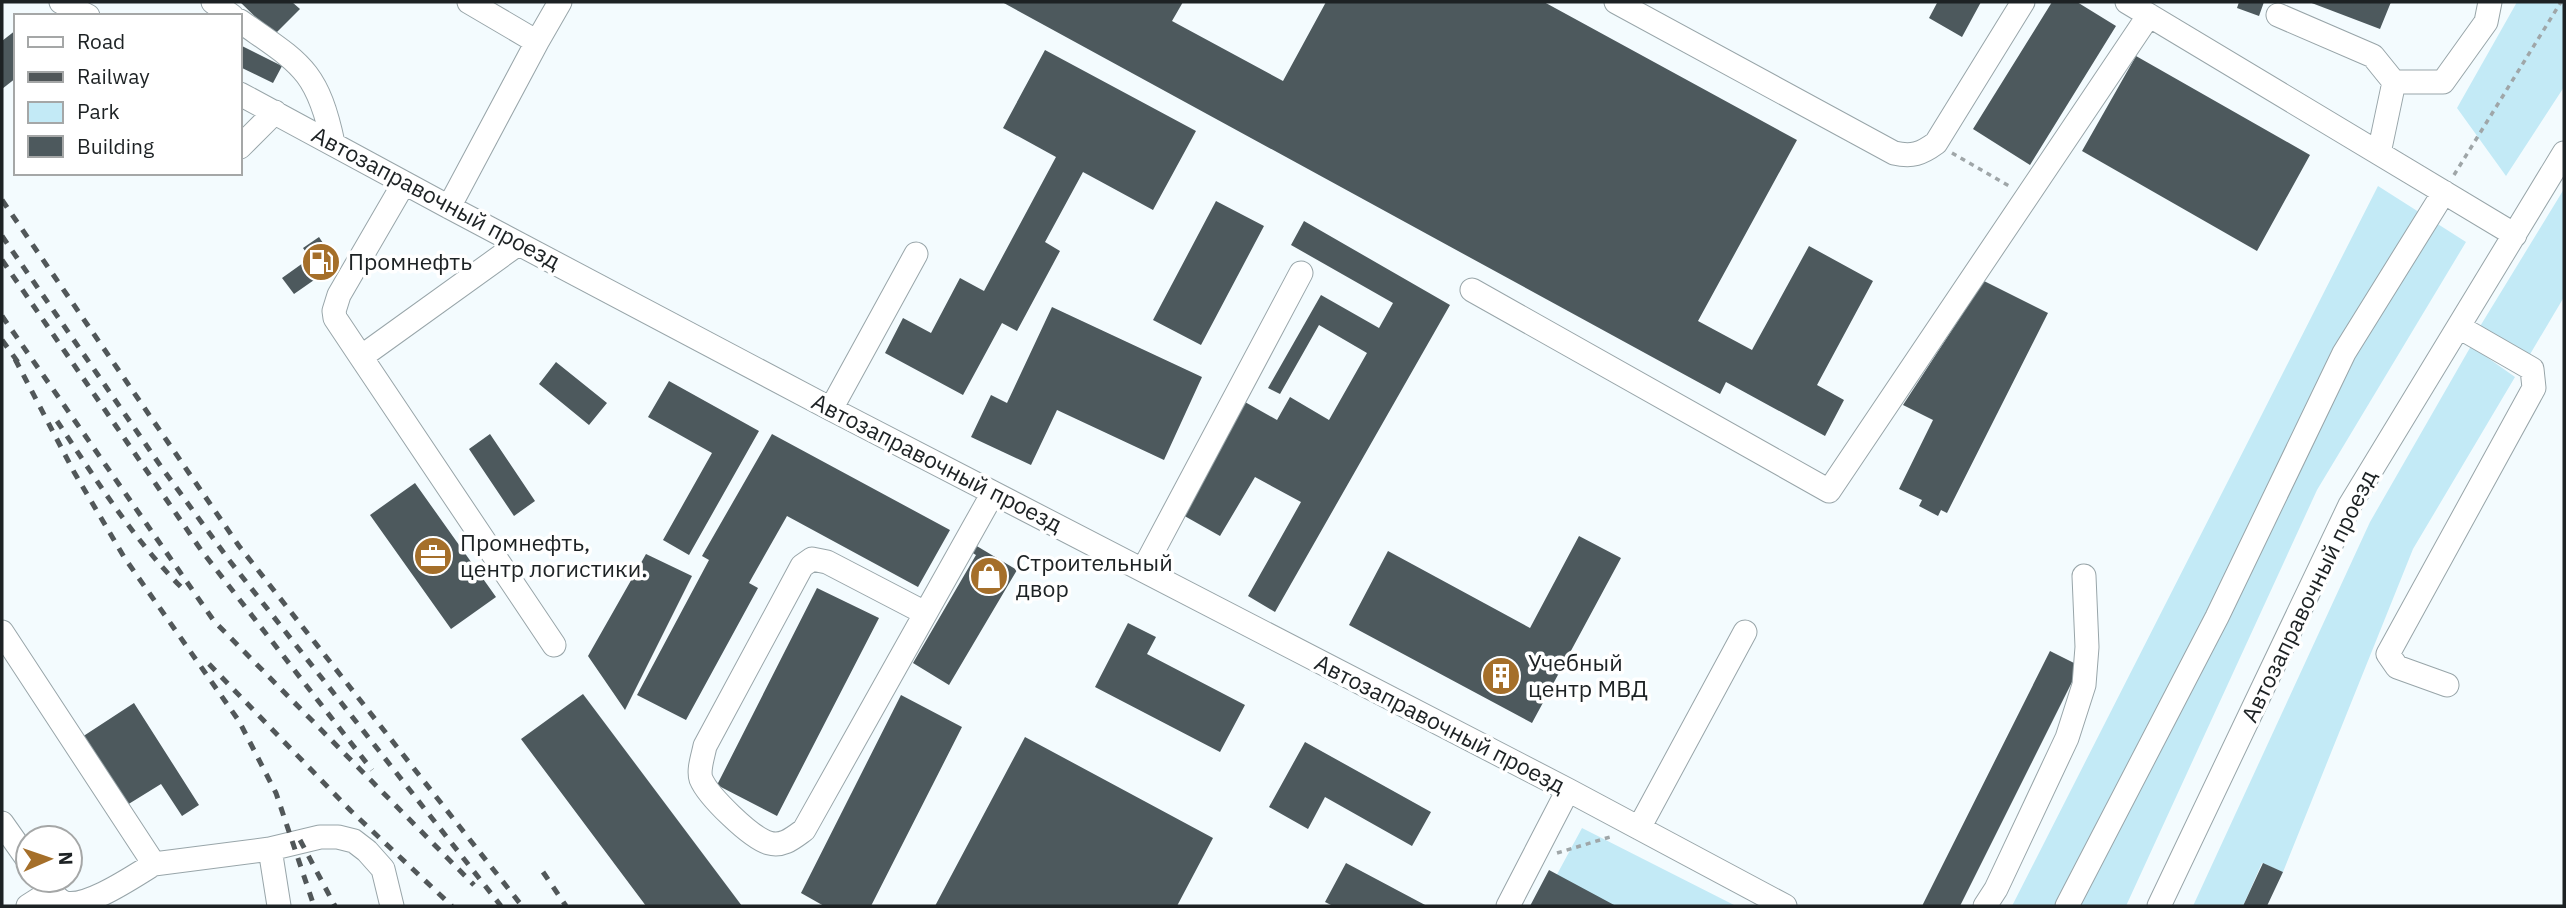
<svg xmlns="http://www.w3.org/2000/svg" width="2566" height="908" font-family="'IBM Plex Sans',sans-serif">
<rect width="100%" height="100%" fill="#f3fbfe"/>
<path fill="#c3eaf6" d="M 2517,2 L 2564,2 L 2564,87 L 2506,176 L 2457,108 Z
M 2378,186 L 2466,242 L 2317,490 L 2126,906 L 2012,906 Z
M 2564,189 L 2564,297 L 2529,356 L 2479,328 Z
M 2471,346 L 2515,377 L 2413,549 L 2283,872 L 2262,863 L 2243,906 L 2193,906 L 2370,522 Z
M 1582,828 L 1736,906 L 1540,906 Z"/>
<path fill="#4d595d" d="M 240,2 L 292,2 L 300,9 L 274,35 Z
M 1002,2 L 1183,2 L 1172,21 L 1283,81 L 1326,2 L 1544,2 L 1797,140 L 1698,321 L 1752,350 L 1809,246 L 1873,281 L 1817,385 L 1844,400 L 1825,436 L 1726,382 L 1720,394 Z
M 1940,2 L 1981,2 L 1962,37 L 1929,18 L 1937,3 Z
M 2052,2 L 2077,2 L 2116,26 L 2030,165 L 1973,129 Z
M 2239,2 L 2264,2 L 2259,16 L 2237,8 Z
M 2309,2 L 2391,2 L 2380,29 Z
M 16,30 L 16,78 L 2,89 L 2,41 Z
M 240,45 L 282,66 L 273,83 L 240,67 Z
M 1045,50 L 1196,131 L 1153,210 L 1083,172 L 1045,242 L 1060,251 L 1017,331 L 1002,323 L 963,395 L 885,353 L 903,318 L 931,333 L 960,278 L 984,291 L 1056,157 L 1003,128 Z
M 2136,56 L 2310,155 L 2257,251 L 2082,151 Z
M 1216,201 L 1264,226 L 1201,345 L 1153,320 Z
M 1304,221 L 1450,305 L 1275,612 L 1248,596 L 1301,502 L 1255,477 L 1220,536 L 1181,514 L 1245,402 L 1277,420 L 1290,397 L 1329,420 L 1367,353 L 1319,325 L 1280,394 L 1268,388 L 1321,295 L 1379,328 L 1393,303 L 1291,245 Z
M 319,237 L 337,264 L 294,294 L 282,278 L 310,258 L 303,248 Z
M 1984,281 L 2048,313 L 1947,513 L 1941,510 L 1938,516 L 1919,506 L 1922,500 L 1899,489 L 1933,420 L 1903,405 Z
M 1052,307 L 1202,377 L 1164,460 L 1057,410 L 1031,465 L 971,437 L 991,395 L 1007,403 Z
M 556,362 L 607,403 L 589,425 L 539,384 Z
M 669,381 L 759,431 L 689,555 L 663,540 L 712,453 L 648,417 Z
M 490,434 L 535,501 L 514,516 L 469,449 Z
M 772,434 L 950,530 L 918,587 L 787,516 L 749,583 L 758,588 L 686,720 L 637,695 L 709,560 L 702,556 Z
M 415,483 L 496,597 L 451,629 L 370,515 Z
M 1579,536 L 1621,558 L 1532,723 L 1349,625 L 1388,551 L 1530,628 Z
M 970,542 L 1017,570 L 949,685 L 913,663 L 976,555 L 966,549 Z
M 646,554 L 692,576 L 625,710 L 588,656 Z
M 817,588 L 879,618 L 777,816 L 717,785 Z
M 1128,623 L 1156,637 L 1147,654 L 1245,705 L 1220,752 L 1095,687 Z
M 2050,651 L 2080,666 L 1960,906 L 1922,906 Z
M 583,694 L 742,906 L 646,906 L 521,739 Z
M 901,695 L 962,727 L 871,906 L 824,906 L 801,893 Z
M 134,703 L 199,805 L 182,816 L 161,784 L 127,805 L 82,737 Z
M 1025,737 L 1213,838 L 1177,906 L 935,906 Z
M 1305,742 L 1431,812 L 1412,846 L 1325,797 L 1308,829 L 1269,807 Z
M 1346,863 L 1427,906 L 1333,906 L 1325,902 Z
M 2263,863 L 2283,872 L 2267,906 L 2243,906 Z
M 1549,870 L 1616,906 L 1530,906 Z"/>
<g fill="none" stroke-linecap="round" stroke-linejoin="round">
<defs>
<path id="minor" d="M 61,2 L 88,16
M 213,2 L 232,16
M 1616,2 L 1894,153 C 1912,157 1921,154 1936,143 L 2023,2
M 2127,2 L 2515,235
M 2278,15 L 2373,56 L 2394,82
M 240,21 C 299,63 317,68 333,143
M 537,42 L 560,2
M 240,94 L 449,207 L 831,409 L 1568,790 L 1785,906
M 240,147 L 275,112
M 2379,153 L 2394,82 L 2443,82 L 2486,22 L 2490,2
M 449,207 L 537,42 L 469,2
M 518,244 L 361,357 L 554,645
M 1472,290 L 1829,491 L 2149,15
M 361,357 L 335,318 L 334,311 L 339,295 L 404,183
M 831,409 L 916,254
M 1143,570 L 1301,273
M 925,613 L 827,562 L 812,559 L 802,566 L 705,746 C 703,756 698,770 701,779 C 708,796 751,838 769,843 C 783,847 793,838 804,830 L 993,493
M 2,632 L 154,864 C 134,876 88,908 65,903 C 55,899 48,888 42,880
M 2447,685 L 2397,667 L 2388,654 L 2534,388 L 2532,369 L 2459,327
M 2,823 L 28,860
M 1639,828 L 1745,632
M 270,849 L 279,906
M 154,864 L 270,849 L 320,837 L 338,837 L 354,841 L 367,851 L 383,869 L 392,906
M 28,906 L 50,892
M 1508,906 L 1568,790
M 1985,906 L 1996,889 L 2067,738 L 2084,685 L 2087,647 L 2084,576
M 2067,906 L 2217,617 L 2344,353 L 2444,192
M 2159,906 L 2350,505 L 2564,153"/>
</defs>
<use href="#minor" stroke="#98a5a9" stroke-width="25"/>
<path stroke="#9fa6a8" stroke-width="3.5" stroke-dasharray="5 5" stroke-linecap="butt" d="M 1952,153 L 2009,186
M 2454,175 L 2561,2
M 1557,853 L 1610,837"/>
<use href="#minor" stroke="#fff" stroke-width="23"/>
<path stroke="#515759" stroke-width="5" stroke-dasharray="9 9" stroke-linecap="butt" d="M 2,200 L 239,546 L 522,906
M 2,236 L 162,468 L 229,560 L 501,906
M 2,260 L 201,550 L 372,770
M 2,316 L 214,621 L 474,885
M 2,340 L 20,365
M 15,359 L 74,472 L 124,557 L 239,721 L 276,793 L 314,906
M 57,421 C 95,478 133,539 182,588
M 209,664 L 351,811 L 452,906
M 300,840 L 335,906
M 543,872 L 566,906"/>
</g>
<defs>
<symbol id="fuel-disc" viewBox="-11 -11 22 22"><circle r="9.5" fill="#a56f2a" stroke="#fff"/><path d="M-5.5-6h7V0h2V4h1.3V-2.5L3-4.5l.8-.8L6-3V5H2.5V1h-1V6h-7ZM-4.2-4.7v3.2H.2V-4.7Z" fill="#fff"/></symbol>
<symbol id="office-disc" viewBox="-11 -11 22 22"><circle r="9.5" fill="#a56f2a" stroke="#fff"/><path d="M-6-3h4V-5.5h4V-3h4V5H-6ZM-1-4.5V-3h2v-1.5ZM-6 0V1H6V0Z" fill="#fff"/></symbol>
<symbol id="shop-disc" viewBox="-11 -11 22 22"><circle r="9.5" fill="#a56f2a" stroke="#fff"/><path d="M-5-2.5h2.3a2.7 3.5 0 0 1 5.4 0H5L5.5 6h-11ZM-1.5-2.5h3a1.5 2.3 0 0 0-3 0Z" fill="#fff"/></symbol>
<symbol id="building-disc" viewBox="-11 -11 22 22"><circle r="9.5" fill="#a56f2a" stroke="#fff"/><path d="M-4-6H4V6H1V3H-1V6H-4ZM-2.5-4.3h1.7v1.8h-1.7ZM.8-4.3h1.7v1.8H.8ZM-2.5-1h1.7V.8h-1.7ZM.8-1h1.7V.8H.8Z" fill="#fff"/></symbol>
</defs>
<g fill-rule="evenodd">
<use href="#fuel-disc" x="299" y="240" width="44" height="44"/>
<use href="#office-disc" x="411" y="534" width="44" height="44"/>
<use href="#shop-disc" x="967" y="554" width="44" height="44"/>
<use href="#building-disc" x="1479" y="654" width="44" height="44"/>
</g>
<g text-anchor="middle" stroke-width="7" stroke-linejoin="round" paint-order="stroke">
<g font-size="23" fill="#1d2224" stroke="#fff">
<text transform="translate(436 198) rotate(28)" y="8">Автозаправочный проезд</text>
<text transform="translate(937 463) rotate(27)" y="8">Автозаправочный проезд</text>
<text transform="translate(2309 596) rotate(-64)" y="8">Автозаправочный проезд</text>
<text transform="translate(1440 724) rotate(27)" y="8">Автозаправочный проезд</text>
</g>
<g font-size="23" fill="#1d2224" stroke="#fff" text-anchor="start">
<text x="348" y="270">Промнефть</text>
<text x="460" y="551">Промнефть,<tspan x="460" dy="26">центр логистики.</tspan></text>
<text x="1016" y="571">Строительный<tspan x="1016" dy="26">двор</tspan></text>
<text x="1528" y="671">Учебный<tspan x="1528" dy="26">центр МВД</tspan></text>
</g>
</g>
<rect width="2566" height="908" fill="none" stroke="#1d2224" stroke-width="7"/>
<rect x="14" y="14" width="228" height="161" fill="#ffffff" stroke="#a5a7a7" stroke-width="2"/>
<rect x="28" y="37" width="35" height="10" fill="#ffffff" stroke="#a5a7a7" stroke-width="2"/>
<text x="77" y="49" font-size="21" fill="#1d2224">Road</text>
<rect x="28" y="72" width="35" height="10" fill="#515759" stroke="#a5a7a7" stroke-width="2"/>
<text x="77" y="84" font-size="21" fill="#1d2224">Railway</text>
<rect x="28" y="102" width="35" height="21" fill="#c3eaf6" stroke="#a5a7a7" stroke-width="2"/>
<text x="77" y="119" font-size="21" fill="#1d2224">Park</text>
<rect x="28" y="136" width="35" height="21" fill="#4d595d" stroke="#a5a7a7" stroke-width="2"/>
<text x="77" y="154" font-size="21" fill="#1d2224">Building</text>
<g transform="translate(49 859) rotate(88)"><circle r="33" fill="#ffffff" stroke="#a5a7a7" stroke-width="2"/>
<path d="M0-5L12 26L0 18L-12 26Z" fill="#a56f2a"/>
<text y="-10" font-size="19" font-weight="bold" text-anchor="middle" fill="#1d2224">N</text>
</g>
</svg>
